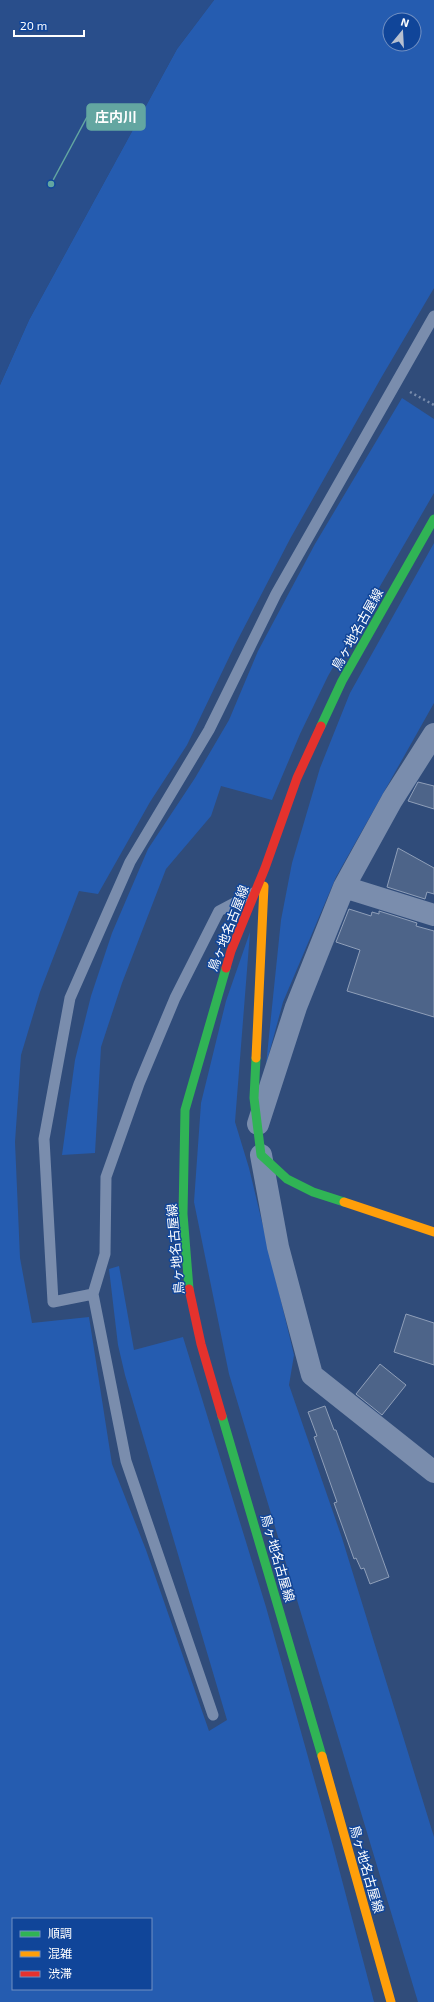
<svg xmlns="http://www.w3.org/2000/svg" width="434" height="2002" font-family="'Exo 2','Noto Sans JP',sans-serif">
<rect width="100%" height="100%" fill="#304c7a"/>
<path fill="#255cb0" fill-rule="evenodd" d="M 214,0 L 434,0 L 434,288 L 381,378 L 290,539 L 235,645 L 187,745 L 150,802 L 98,894 L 79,891 L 40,992 L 21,1055 L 15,1142 L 20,1258 L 32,1323 L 89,1317 L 112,1464 L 146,1550 L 209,1731 L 227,1720 L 125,1375 L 118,1345 L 109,1269 L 119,1266 L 134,1350 L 183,1337 L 266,1607 L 333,1846 L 374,2002 L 0,2002 L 0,385 L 29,320 L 177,49 ZM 390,20 L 414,20 L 414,44 L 390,44 ZM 13,1919 L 151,1919 L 151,1989 L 13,1989 Z
M 402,398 L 434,419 L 434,493 L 328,676 L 300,734 L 272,800 L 221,786 L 211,816 L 166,869 L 122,983 L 101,1047 L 95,1153 L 62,1155 L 75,1060 L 91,996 L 112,933 L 148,849 L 195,778 L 229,720 L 258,651 L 315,544 Z
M 434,543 L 434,703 L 336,877 L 283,1002 L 266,1065 L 281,920 L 292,863 L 320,768 L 350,693 Z
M 250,932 L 235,1122 L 249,1168 L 294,1355 L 289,1385 L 342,1538 L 434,1837 L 434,2002 L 418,2002 L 229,1374 L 194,1202 L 201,1103 L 226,1001 Z"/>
<path fill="#294e8b" d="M 0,0 L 214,0 L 177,49 L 29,320 L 0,385 Z"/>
<path fill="#4d6489" stroke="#8f9fb9" d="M 418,782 L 434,786 L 434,809 L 408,801 Z
M 398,848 L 434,868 L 434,894 L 427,892 L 425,899 L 387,887 Z
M 349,909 L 371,916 L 372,912 L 379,914 L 379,911 L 417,923 L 416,926 L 434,931 L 434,1017 L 347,991 L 360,950 L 336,942 Z
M 406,1314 L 434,1323 L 434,1365 L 394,1352 Z
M 380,1364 L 406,1385 L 382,1415 L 356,1394 Z
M 325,1406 L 334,1430 L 336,1430 L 389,1577 L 370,1584 L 364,1568 L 361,1569 L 356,1558 L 354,1559 L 334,1503 L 337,1502 L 314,1437 L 317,1436 L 308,1412 Z"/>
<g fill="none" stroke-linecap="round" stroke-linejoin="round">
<path stroke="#7a8dad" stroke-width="2.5" stroke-dasharray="2 3" stroke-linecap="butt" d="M 410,392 L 434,405"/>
<path stroke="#7a8dad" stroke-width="11" d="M 93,1294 L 105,1254 L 106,1177 L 139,1084 L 175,998 L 219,911 L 253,893
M 213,1715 L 126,1461 L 93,1294 L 53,1302 L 44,1139 L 70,998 L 130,862 L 209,730 L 276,594 L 434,316"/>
<path stroke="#7a8dad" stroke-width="22" d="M 344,887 L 434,915
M 258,1124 L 296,1007 L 344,887 L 392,800 L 434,734
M 261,1155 L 278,1247 L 312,1375 L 434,1472"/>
<path stroke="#30b455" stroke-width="9" d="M 321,726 L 342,681 L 434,519
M 256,1058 L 254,1098 L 261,1155 L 287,1179 L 313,1192 L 344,1202
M 189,1289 L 183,1214 L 185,1110 L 226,968
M 222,1416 L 322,1756"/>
<path stroke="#ff9f0a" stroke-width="9" d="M 256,1058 L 264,886
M 344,1202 L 434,1232
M 322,1756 L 391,2002"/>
<path stroke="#e5322d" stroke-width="9" d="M 226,968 L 231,951 L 265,868 L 297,778 L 321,726
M 189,1289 L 201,1344 L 222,1416"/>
</g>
<g text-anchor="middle" stroke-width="3" stroke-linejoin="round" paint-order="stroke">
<g font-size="13" fill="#fff" stroke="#104599">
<text transform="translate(357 629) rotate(-61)" y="5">鳥ヶ地名古屋線</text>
<text transform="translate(228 928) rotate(-69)" y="5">鳥ヶ地名古屋線</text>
<text transform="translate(175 1249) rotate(-95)" y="5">鳥ヶ地名古屋線</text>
<text transform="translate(278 1558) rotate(74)" y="5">鳥ヶ地名古屋線</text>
<text transform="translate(367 1869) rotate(74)" y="5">鳥ヶ地名古屋線</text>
</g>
</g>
<path fill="none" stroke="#63a6a1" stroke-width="1.5" d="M51 184L87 117"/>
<circle fill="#63a6a1" stroke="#104599" stroke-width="1.5" cx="51" cy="184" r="4"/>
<rect fill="#63a6a1" stroke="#63a6a1" stroke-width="1.5" x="87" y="104" width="58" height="26" rx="4"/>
<g font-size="14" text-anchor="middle" font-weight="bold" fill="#fff">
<text x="116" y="122">庄内川</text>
</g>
<rect x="12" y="1918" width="140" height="72" fill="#104599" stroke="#708fc2"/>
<rect x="20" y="1931" width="20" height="6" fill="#30b455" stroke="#708fc2"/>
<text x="48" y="1938" font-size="12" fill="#ffffff">順調</text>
<rect x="20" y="1951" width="20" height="6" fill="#ff9f0a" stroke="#708fc2"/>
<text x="48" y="1958" font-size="12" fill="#ffffff">混雑</text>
<rect x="20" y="1971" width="20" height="6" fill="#e5322d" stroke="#708fc2"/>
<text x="48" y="1978" font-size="12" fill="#ffffff">渋滞</text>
<g transform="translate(402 32) rotate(18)"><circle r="19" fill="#104599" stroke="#708fc2"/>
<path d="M0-3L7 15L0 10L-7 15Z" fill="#b7c0d0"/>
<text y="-6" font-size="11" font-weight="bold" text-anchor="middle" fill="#ffffff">N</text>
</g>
<path d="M14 30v6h70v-6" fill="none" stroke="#ffffff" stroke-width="2"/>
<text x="20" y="30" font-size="12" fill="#ffffff" stroke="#104599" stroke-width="3" paint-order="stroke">20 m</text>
</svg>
